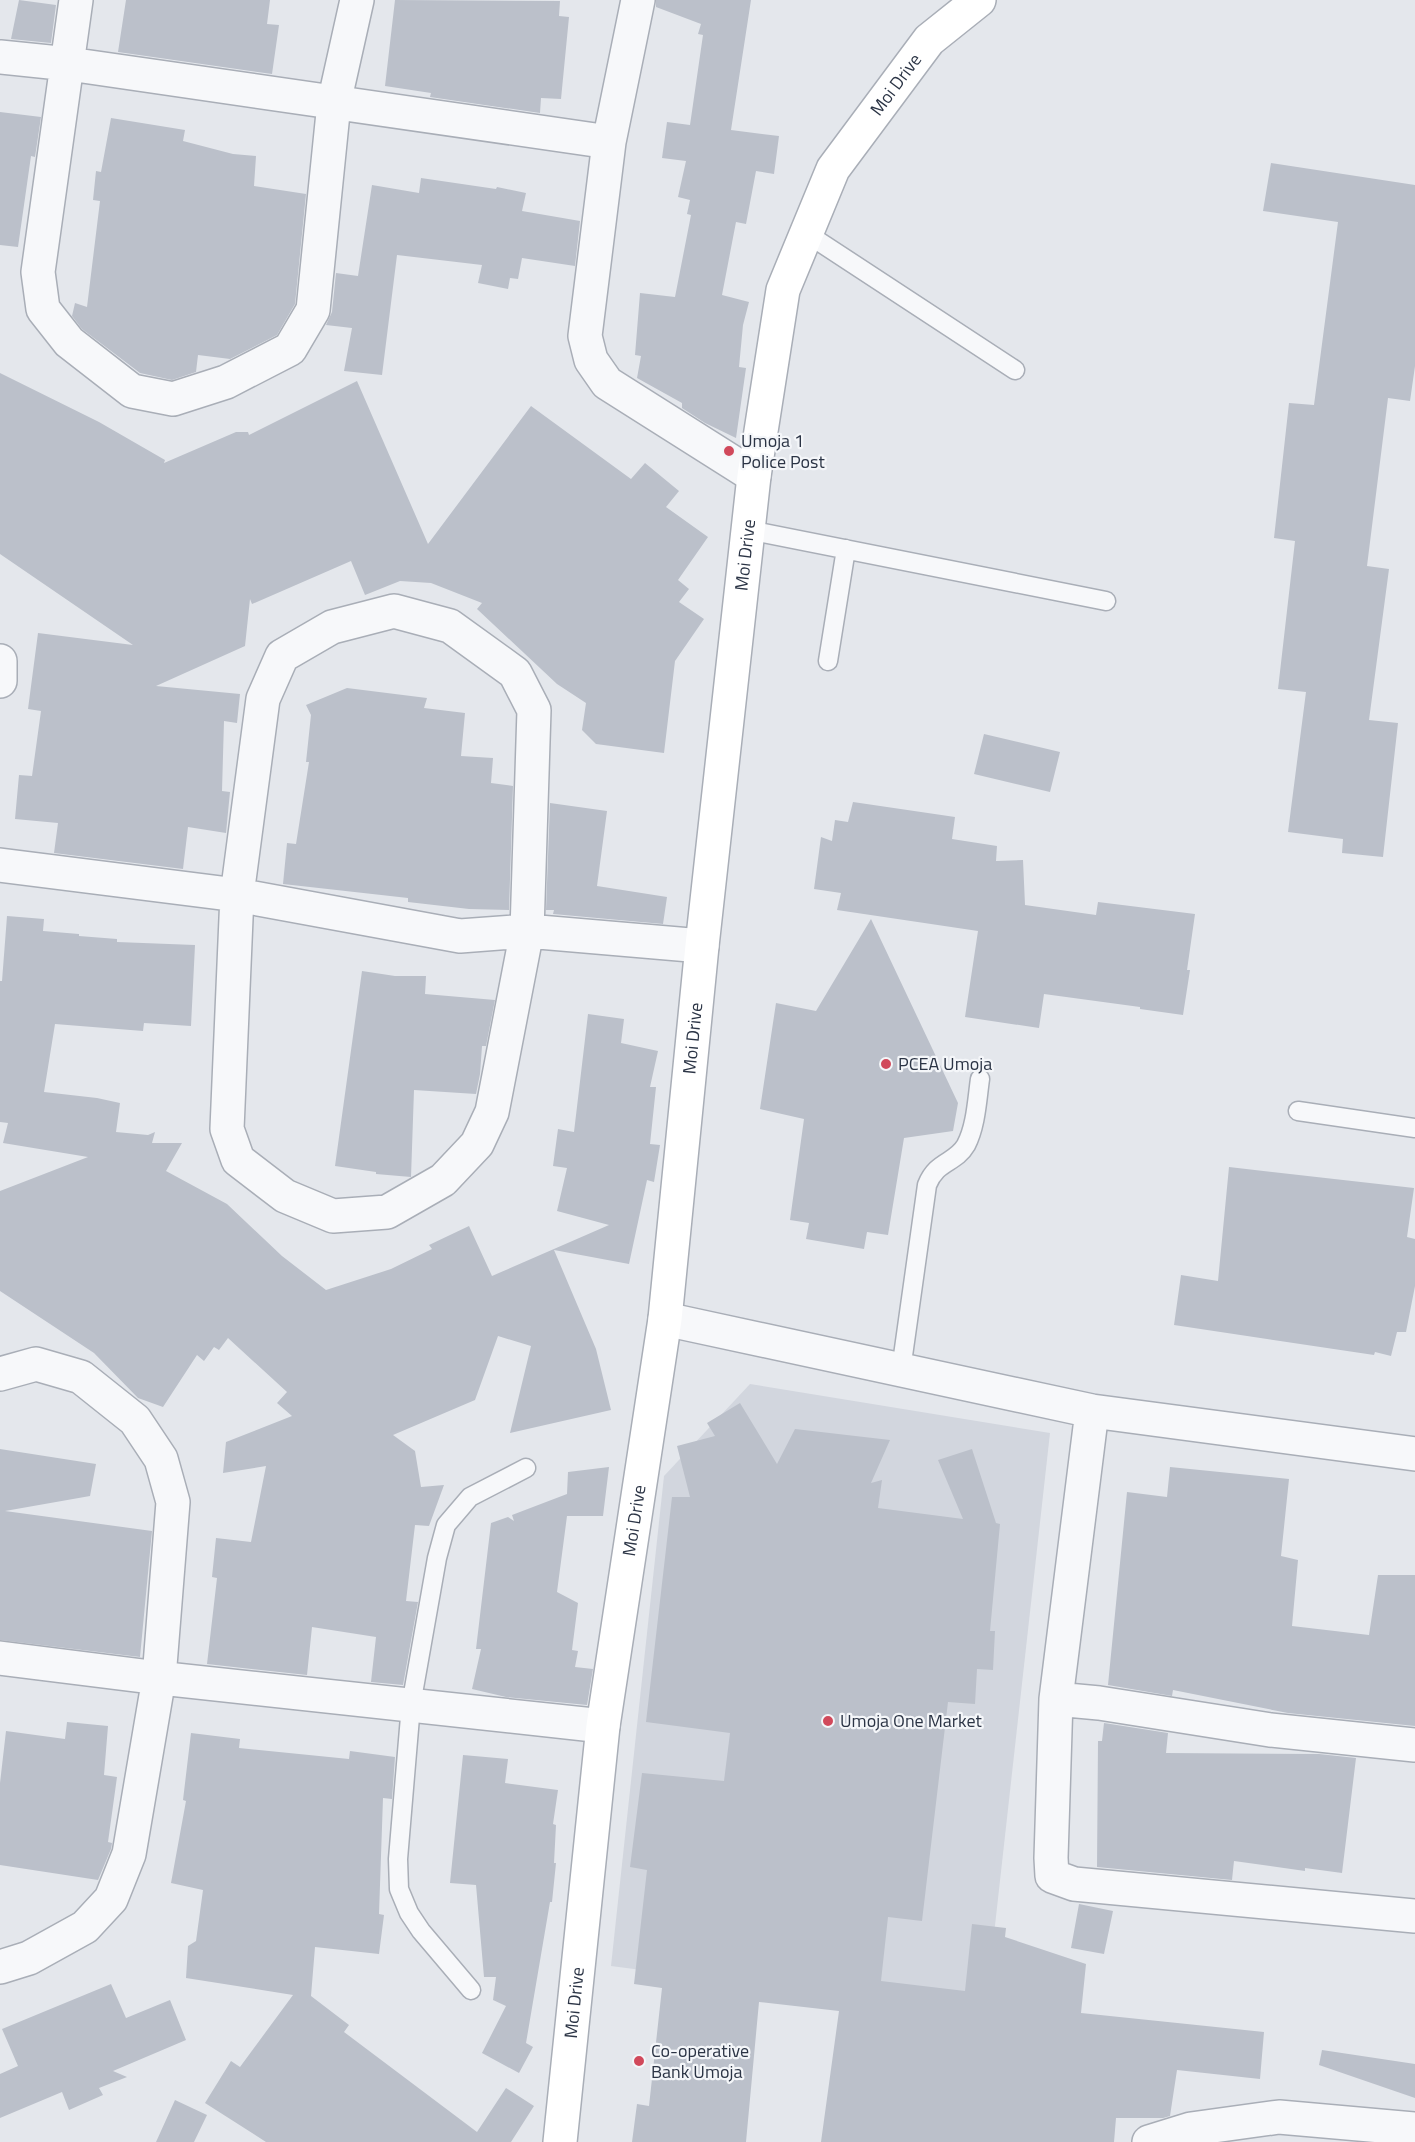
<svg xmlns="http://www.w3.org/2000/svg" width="1415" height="2142" font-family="'Titillium Web',sans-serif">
<rect width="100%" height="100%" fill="#e4e7ec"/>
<path fill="#d2d6de" d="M 750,1384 L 1050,1433 L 985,2015 L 611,1966 L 664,1476 Z"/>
<path fill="#bbc0ca" d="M 19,0 L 56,5 L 51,43 L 11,39 Z
M 126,0 L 270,0 L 267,24 L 279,25 L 272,74 L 118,52 Z
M 395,0 L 560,1 L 559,16 L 569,17 L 561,99 L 541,98 L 540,113 L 430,97 L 431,93 L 385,86 Z
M 656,0 L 751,0 L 731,130 L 779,136 L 774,174 L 756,171 L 746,224 L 736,222 L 722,295 L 749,302 L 743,325 L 739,367 L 746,368 L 736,438 L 705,423 L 682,408 L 682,403 L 637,378 L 641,356 L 635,355 L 640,293 L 675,297 L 691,215 L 687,214 L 690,200 L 678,197 L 686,161 L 662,158 L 667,122 L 690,125 L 703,35 L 698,34 L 701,24 L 656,7 Z
M 0,112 L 41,117 L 35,157 L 31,156 L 18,247 L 0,245 Z
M 111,118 L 185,130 L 183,141 L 233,154 L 256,156 L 254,186 L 306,194 L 295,304 L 277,335 L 230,359 L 198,355 L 196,372 L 172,380 L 140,373 L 82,329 L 72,316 L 75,303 L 87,307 L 100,201 L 93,200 L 96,171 L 101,172 Z
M 1271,163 L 1415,185 L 1415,366 L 1410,401 L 1388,398 L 1367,566 L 1389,569 L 1369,720 L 1398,723 L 1383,857 L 1342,853 L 1343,839 L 1288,832 L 1306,692 L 1278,689 L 1295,541 L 1274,538 L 1289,403 L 1314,405 L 1338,222 L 1263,211 Z
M 421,178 L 496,189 L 497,187 L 526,193 L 522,211 L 580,221 L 575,266 L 522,258 L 518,279 L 510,278 L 508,289 L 478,283 L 482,265 L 397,255 L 382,375 L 344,371 L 352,328 L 326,325 L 332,312 L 336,273 L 358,276 L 372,185 L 419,193 Z
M 0,373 L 99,422 L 165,460 L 164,463 L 236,432 L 248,432 L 249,435 L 357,381 L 428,544 L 531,406 L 631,479 L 645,463 L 679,491 L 666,507 L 708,537 L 678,580 L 689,589 L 679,602 L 704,619 L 675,661 L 664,753 L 596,744 L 582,730 L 586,703 L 557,684 L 477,609 L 482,603 L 431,583 L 400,581 L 365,595 L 351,561 L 252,604 L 250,599 L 245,646 L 156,686 L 240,694 L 237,723 L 224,721 L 222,791 L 230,792 L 226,833 L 188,827 L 183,869 L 54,853 L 58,823 L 15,819 L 19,775 L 32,776 L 41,711 L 28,709 L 38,633 L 133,645 L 0,554 Z
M 347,688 L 427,698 L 424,708 L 465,713 L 461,756 L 493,758 L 491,783 L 513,786 L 509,910 L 469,909 L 408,902 L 408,898 L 283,884 L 287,843 L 296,844 L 309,762 L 306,762 L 311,715 L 306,705 Z
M 984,734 L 1060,752 L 1050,792 L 974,774 Z
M 853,802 L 955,817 L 952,839 L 997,846 L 996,861 L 1023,860 L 1025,905 L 1096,915 L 1098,902 L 1195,914 L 1187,970 L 1190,970 L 1183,1015 L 1140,1009 L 1140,1007 L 1044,994 L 1039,1028 L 965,1017 L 978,931 L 837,910 L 841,893 L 814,889 L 821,837 L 832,841 L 835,820 L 848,822 Z
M 550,803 L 607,811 L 597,886 L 667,897 L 663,924 L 553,914 L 554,910 L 546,910 Z
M 7,916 L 44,919 L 43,931 L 79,934 L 79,936 L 117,939 L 117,942 L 195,945 L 191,1026 L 144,1023 L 143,1031 L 55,1024 L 44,1092 L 97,1098 L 120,1103 L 116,1132 L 148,1135 L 155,1132 L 152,1143 L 182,1143 L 166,1171 L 227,1204 L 282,1256 L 326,1290 L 391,1269 L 432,1249 L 429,1245 L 469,1226 L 492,1276 L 609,1225 L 557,1211 L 567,1168 L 553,1166 L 558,1129 L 574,1132 L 588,1014 L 624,1019 L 621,1043 L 658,1051 L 650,1087 L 656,1087 L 650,1144 L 660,1145 L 654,1182 L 647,1180 L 629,1264 L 554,1250 L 596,1349 L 611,1410 L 510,1433 L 531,1346 L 498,1336 L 475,1400 L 393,1435 L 415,1451 L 421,1487 L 444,1485 L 429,1526 L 415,1525 L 406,1601 L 418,1602 L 403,1685 L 371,1682 L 376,1637 L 312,1627 L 307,1675 L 207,1664 L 217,1578 L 212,1577 L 216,1538 L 251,1542 L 266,1466 L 223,1473 L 226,1442 L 292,1416 L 277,1403 L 287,1392 L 228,1338 L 219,1350 L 214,1347 L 204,1361 L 197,1355 L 163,1407 L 138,1398 L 94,1353 L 0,1291 L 0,1191 L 88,1157 L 3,1143 L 8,1123 L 0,1122 L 0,981 L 2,981 Z
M 871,919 L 958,1103 L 953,1131 L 904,1138 L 888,1235 L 867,1232 L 864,1249 L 806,1239 L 809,1223 L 790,1220 L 804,1119 L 760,1109 L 776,1003 L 816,1011 Z
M 362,971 L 395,976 L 426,976 L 425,994 L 495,1000 L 486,1046 L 482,1046 L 480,1074 L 476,1094 L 414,1090 L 411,1177 L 376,1174 L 376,1172 L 335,1166 Z
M 1229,1167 L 1414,1188 L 1407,1237 L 1415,1239 L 1415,1286 L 1406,1332 L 1397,1332 L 1391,1356 L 1375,1352 L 1374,1355 L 1174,1325 L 1181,1275 L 1218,1281 Z
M 740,1403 L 777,1464 L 795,1429 L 890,1440 L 871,1483 L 882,1480 L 878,1508 L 963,1519 L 938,1460 L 972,1449 L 996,1523 L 1000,1524 L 990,1631 L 995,1631 L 993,1670 L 977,1669 L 975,1704 L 948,1702 L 922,1921 L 888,1917 L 881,1981 L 965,1991 L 972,1924 L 1006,1928 L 1005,1937 L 1086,1964 L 1081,2013 L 1264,2032 L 1260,2079 L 1177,2070 L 1170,2116 L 1163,2118 L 1116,2118 L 1114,2142 L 821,2142 L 839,2011 L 759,2002 L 746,2142 L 632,2142 L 637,2104 L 649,2106 L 662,1988 L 634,1984 L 647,1870 L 630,1867 L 642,1773 L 724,1781 L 730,1733 L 646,1722 L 672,1497 L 690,1497 L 677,1446 L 715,1436 L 707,1423 Z
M 0,1449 L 96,1464 L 90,1496 L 5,1511 L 152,1531 L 140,1657 L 0,1640 Z
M 609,1467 L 603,1516 L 567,1516 L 557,1592 L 578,1603 L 572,1650 L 578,1651 L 575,1667 L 593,1669 L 587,1705 L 506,1697 L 472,1689 L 481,1649 L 476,1649 L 491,1523 L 508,1517 L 514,1521 L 512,1515 L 567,1494 L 568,1472 Z
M 1170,1467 L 1289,1479 L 1281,1556 L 1298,1560 L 1292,1626 L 1369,1635 L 1378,1575 L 1415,1575 L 1415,1726 L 1288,1713 L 1173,1690 L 1172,1696 L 1108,1685 L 1127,1492 L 1167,1497 Z
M 67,1722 L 108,1726 L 104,1775 L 117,1777 L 108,1842 L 112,1843 L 111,1849 L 98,1880 L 0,1865 L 0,1783 L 6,1731 L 65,1739 Z
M 1104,1723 L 1168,1733 L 1166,1753 L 1319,1754 L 1356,1758 L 1342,1873 L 1305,1868 L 1305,1871 L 1234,1861 L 1232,1880 L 1097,1867 L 1098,1741 L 1102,1741 Z
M 191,1733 L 240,1739 L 239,1748 L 349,1759 L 350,1751 L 395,1757 L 392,1799 L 383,1798 L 379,1914 L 384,1915 L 379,1954 L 315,1947 L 311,1996 L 349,2025 L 344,2032 L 477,2132 L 506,2088 L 534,2106 L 511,2142 L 266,2142 L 205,2103 L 231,2061 L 240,2067 L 293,1995 L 186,1978 L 188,1946 L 196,1941 L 203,1890 L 171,1883 L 186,1801 L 183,1800 Z
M 463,1755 L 508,1759 L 505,1783 L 558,1790 L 553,1824 L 556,1825 L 554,1863 L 556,1863 L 552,1902 L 550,1902 L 526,2043 L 533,2047 L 519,2073 L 482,2053 L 506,2006 L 493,2000 L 496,1977 L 484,1977 L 476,1885 L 450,1883 Z
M 1079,1904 L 1113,1911 L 1104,1954 L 1071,1948 Z
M 111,1984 L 126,2018 L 170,2000 L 186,2040 L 113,2071 L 127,2077 L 99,2088 L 103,2095 L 69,2110 L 62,2092 L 0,2118 L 0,2074 L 18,2066 L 2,2029 Z
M 1322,2050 L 1415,2064 L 1415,2098 L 1319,2065 Z
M 175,2100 L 207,2115 L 194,2142 L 156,2142 Z"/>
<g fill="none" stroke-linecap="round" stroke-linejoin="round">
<defs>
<path id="lane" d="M 806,233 L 1015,370
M 748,530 L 1106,601
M 828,661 L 846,549
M 1298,1111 L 1415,1128
M 901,1370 L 927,1185 C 937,1160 955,1164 966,1145 C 976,1126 977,1100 980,1079
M 471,1990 L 421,1931 L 409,1913 L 399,1889 L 398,1859 L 411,1705 L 437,1558 L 446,1525 L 470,1497 L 526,1468"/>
<path id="street" d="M 76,0 L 38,272 L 43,309 L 69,342 L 132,391 L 173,399 L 226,382 L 290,349 L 313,310 L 334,103 L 357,0
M 638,0 L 609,142 L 585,336 L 591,360 L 607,383 L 754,476
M 0,57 L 69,64 L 609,142
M 394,611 L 450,626 L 515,673 L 534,710 L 527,931 L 492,1112 L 477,1144 L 443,1180 L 387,1212 L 333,1216 L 285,1196 L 238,1160 L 227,1129 L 237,895 L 263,699 L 282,656 L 332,627 Z
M 0,661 L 0,681
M 0,865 L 237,895 L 460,936 L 527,931 L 702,946
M 665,1319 L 1092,1411 L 1415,1454
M 0,1374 L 36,1364 L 81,1377 L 135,1420 L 161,1459 L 173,1502 L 159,1678 L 129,1854 L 111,1899 L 85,1927 L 29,1958 L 0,1967
M 1092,1411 L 1056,1699 L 1051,1858 L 1052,1876 L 1074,1884 L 1415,1916
M 0,1658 L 159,1678 L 603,1726
M 1056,1699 L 1099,1703 L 1270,1730 L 1415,1745
M 1149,2142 L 1191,2129 L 1279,2117 L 1415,2129"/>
<g id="secondary">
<path id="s1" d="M 560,2142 L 603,1726 L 665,1319 L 702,946 L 754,476 L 783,290 L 833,169 L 929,40 L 979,0"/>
</g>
</defs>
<use href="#lane" stroke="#a9aeb7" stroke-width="21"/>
<use href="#street" stroke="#a9aeb7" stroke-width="36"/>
<use href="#secondary" stroke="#a9aeb7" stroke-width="36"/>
<use href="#lane" stroke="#f7f8fa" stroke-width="18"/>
<use href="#street" stroke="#f7f8fa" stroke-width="33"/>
<use href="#secondary" stroke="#fff" stroke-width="33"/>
</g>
<g fill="#d1495b" stroke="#f4f6f9" stroke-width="2">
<circle cx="729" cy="451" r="6"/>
<circle cx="886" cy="1064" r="6"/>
<circle cx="828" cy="1721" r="6"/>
<circle cx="639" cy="2061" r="6"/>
</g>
<g text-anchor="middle" stroke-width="4.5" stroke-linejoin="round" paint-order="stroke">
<g font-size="18" fill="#2b3445" stroke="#f4f6f9">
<text dy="6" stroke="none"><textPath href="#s1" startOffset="2102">Moi Drive</textPath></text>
<text dy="6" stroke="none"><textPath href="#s1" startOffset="1598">Moi Drive</textPath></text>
<text dy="6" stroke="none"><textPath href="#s1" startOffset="1112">Moi Drive</textPath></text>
<text dy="6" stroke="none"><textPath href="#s1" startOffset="626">Moi Drive</textPath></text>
<text dy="6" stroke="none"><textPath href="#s1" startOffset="140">Moi Drive</textPath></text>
</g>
<g font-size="18" fill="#2b3445" stroke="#f4f6f9" text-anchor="start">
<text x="741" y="447">Umoja 1<tspan x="741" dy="21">Police Post</tspan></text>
<text x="898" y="1070">PCEA Umoja</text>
<text x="840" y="1727">Umoja One Market</text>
<text x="651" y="2057">Co-operative<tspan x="651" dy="21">Bank Umoja</tspan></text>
</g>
</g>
</svg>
